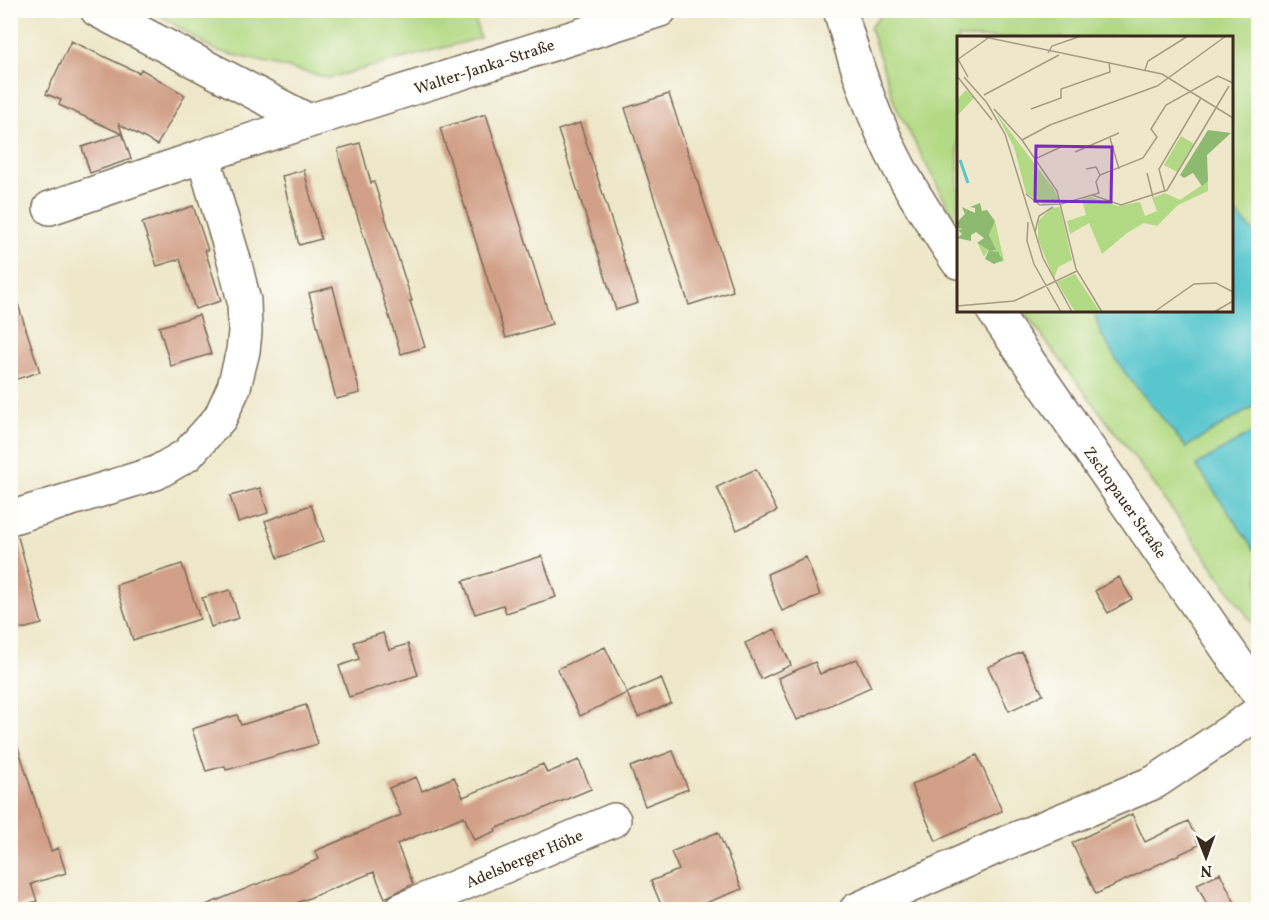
<svg xmlns="http://www.w3.org/2000/svg" width="1269" height="920" font-family="Vollkorn,serif">
<rect width="100%" height="100%" fill="#fdfcf7"/>
<filter id="ink" filterUnits="userSpaceOnUse"><feTurbulence type="fractalNoise" baseFrequency=".0167" numOctaves="2"/><feDisplacementMap in="SourceGraphic" scale="12" xChannelSelector="R" yChannelSelector="G"/><feConvolveMatrix kernelMatrix="1 2 1 2 8 2 1 2 1" color-interpolation-filters="sRGB"/></filter>
<filter id="wash" filterUnits="userSpaceOnUse"><feTurbulence type="fractalNoise" baseFrequency=".008" numOctaves="4" result="noise"/><feDisplacementMap in="SourceGraphic" scale="24" xChannelSelector="R" yChannelSelector="G"/><feGaussianBlur stdDeviation="1.35" result="paint"/><feColorMatrix in="noise" values="0 0 0 0 0 0 0 0 0 0 0 0 0 0 0 0 0 1.4 0 .05"/><feComposite in="paint" operator="in"/></filter>
<g filter="url(#wash)">
<rect width="100%" height="100%" fill="#eee7c9"/>
<path fill="#b2d983" stroke="#768250" stroke-width="1.5" d="M 885,10 L 1258,11 L 1258,236 L 1238,215 L 1232,212 L 1232,38 L 958,38 L 958,225 L 896,107 L 870,28 Z
M 153,11 L 473,11 L 480,38 L 329,78 L 214,50 Z
M 1023,311 L 1094,311 L 1101,334 L 1186,447 L 1258,404 L 1258,429 L 1197,465 L 1258,555 L 1258,631 L 1146,473 Z"/>
<path fill="#59c6cd" stroke="#4a7876" stroke-width="1.5" d="M 1232,212 L 1238,215 L 1258,236 L 1258,404 L 1186,447 L 1125,373 L 1101,334 L 1094,311 L 1232,310 Z
M 1258,429 L 1258,555 L 1196,465 Z"/>
<g id="blocks">
<path fill="#d2a088" d="M 71,41 L 139,73 L 141,69 L 185,95 L 157,145 L 119,124 L 131,159 L 90,173 L 82,147 L 122,134 L 59,105 L 61,100 L 46,94 Z
M 669,94 L 733,291 L 689,305 L 625,108 Z
M 486,114 L 552,324 L 506,338 L 440,128 Z
M 580,123 L 638,303 L 616,310 L 558,130 Z
M 360,143 L 371,183 L 374,182 L 412,301 L 410,301 L 425,347 L 401,354 L 340,161 L 338,149 Z
M 304,170 L 321,239 L 299,245 L 282,176 Z
M 193,206 L 208,250 L 205,250 L 221,301 L 195,309 L 180,259 L 157,266 L 142,223 Z
M 333,287 L 360,393 L 336,399 L 309,293 Z
M 10,298 L 16,298 L 40,372 L 10,381 Z
M 199,315 L 211,354 L 171,366 L 159,327 Z
M 756,469 L 777,511 L 737,530 L 717,487 Z
M 260,488 L 268,513 L 238,522 L 230,496 Z
M 311,505 L 324,541 L 278,558 L 265,521 Z
M 18,537 L 42,624 L 10,632 L 10,538 Z
M 542,556 L 556,597 L 506,613 L 503,605 L 475,614 L 463,581 Z
M 806,557 L 820,595 L 782,611 L 767,574 Z
M 182,564 L 200,619 L 133,640 L 116,585 Z
M 1119,577 L 1132,599 L 1108,613 L 1095,591 Z
M 230,590 L 239,618 L 211,627 L 202,598 Z
M 775,629 L 791,665 L 761,679 L 745,643 Z
M 383,633 L 389,650 L 408,644 L 418,675 L 349,697 L 339,666 L 359,659 L 354,642 Z
M 605,647 L 627,693 L 580,716 L 557,669 Z
M 1022,652 L 1043,695 L 1009,711 L 988,667 Z
M 857,659 L 871,687 L 797,720 L 778,678 L 815,662 L 820,674 Z
M 661,678 L 671,703 L 638,717 L 627,693 Z
M 306,705 L 318,744 L 226,770 L 225,766 L 206,771 L 192,729 L 237,715 L 241,725 Z
M 16,741 L 51,851 L 58,848 L 66,873 L 31,884 L 37,901 L 10,909 L 10,742 Z
M 673,751 L 688,789 L 645,806 L 630,767 Z
M 977,755 L 1002,811 L 936,841 L 911,785 Z
M 579,760 L 591,789 L 495,829 L 496,831 L 474,840 L 464,816 L 397,844 L 413,884 L 385,898 L 374,872 L 294,904 L 296,909 L 196,909 L 319,859 L 315,851 L 401,815 L 389,788 L 416,777 L 422,791 L 454,777 L 463,797 L 543,764 L 547,773 Z
M 1132,814 L 1145,842 L 1188,821 L 1199,845 L 1096,894 L 1072,843 Z
M 718,832 L 742,889 L 690,909 L 663,909 L 651,881 L 679,870 L 671,852 Z
M 1220,873 L 1238,909 L 1209,909 L 1197,884 Z"/>
</g>
</g>
<g filter="url(#ink)">
<use href="#blocks" fill-opacity="0" stroke="#7a6c5a" stroke-width="1.5"/>
<g fill="none" stroke-linecap="round" stroke-linejoin="round">
<defs>
<path id="minor" d="M 97,10 L 309,121
M 840,10 C 856,65 873,119 900,169 C 917,201 938,232 958,262
M 50,208 L 203,156
M 993,310 L 1258,693
M 10,518 L 156,473 L 187,455 L 220,418 L 234,387 L 243,351 L 245,332 L 244,301 L 234,260 L 203,156 L 309,121 L 660,10
M 401,910 L 614,820
M 856,910 L 1001,845 L 1155,782 L 1258,713"/>
</defs>
<use href="#minor" stroke="#7a6c5a" stroke-width="36"/>
<use href="#minor" stroke="#fff" stroke-width="33"/>
</g>
</g>
<g text-anchor="middle" stroke-width="4.5" stroke-linejoin="round" paint-order="stroke">
<g font-size="16" fill="#3b2a1e" stroke="#fdfcf7">
<text transform="translate(484 66) rotate(-18)" y="6">Walter-Janka-Straße</text>
<text transform="translate(1126 502) rotate(55)" y="6">Zschopauer Straße</text>
<text transform="translate(524 858) rotate(-23)" y="6">Adelsberger Höhe</text>
</g>
</g>
<g transform="translate(957 36)">
<rect width="276" height="276" fill="#eee7c9"/>
<path d="M 9,54 L 17,62 L 0,80 L 0,64 ZM 39,77 L 96,152 L 102,164 L 99,167 L 86,168 L 69,157 L 57,111 ZM 224,100 L 237,108 L 220,136 L 207,129 ZM 251,145 L 251,155 L 221,169 L 200,190 L 187,187 L 170,197 L 145,218 L 132,187 L 113,198 L 110,185 L 129,179 L 125,163 L 134,161 L 161,170 L 183,166 L 188,180 L 200,175 L 195,162 L 208,157 L 223,164 ZM 103,171 L 115,224 L 101,231 L 97,243 L 81,203 L 81,185 L 95,172 ZM 38,185 L 47,225 L 40,227 L 45,224 L 43,218 L 31,215 L 27,221 L 21,208 L 38,215 L 32,199 ZM 118,238 L 143,276 L 119,276 L 115,271 L 100,246 Z" fill="#b2d983"/>
<path d="M 251,94 L 274,97 L 250,119 L 251,145 L 245,150 L 236,137 L 227,142 L 223,139 ZM 23,167 L 25,175 L 30,174 L 38,185 L 32,199 L 39,214 L 32,215 L 41,216 L 46,224 L 37,228 L 28,223 L 32,214 L 20,207 L 27,202 L 19,196 L 14,199 L 14,205 L 0,202 L 5,198 L 1,194 L 6,193 L 0,192 L 0,186 L 8,178 L 5,171 L 18,177 L 18,172 L 13,171 Z" fill="#8db971"/>
<path fill="none" stroke="#59c6cd" stroke-width="3" d="M 3,124 L 11,147"/>
<path fill="none" stroke="#a69b85" stroke-width="1.5" d="M 23,0 L 205,38 L 276,82M 91,17 L 95,10 L 124,0M 1,23 L 11,41M 0,24 L 34,0M 188,34 L 191,25 L 231,0M 0,40 L 35,84M 7,41 L 30,67 L 48,98 L 86,222 L 115,276M 27,59 L 102,19M 37,73 L 65,104 L 100,155 L 119,233 L 145,276M 74,73 L 104,62 L 104,53 L 153,36 L 152,26M 153,102 L 162,133M 65,104 L 93,89 L 200,50 L 269,0M 118,116 L 162,97M 78,123 L 104,111M 129,133 L 139,131 L 143,139M 190,137 L 196,161M 208,156 L 202,133 L 244,62M 69,158 L 83,169 L 104,168M 135,159 L 164,169 L 210,154 L 272,50M 104,168 L 142,157 L 139,146 L 143,139 L 186,122 L 200,101 L 194,93 L 209,69 L 261,40 L 276,47M 71,186 L 70,205 L 77,228 L 104,276M 78,196 L 82,180 L 96,171M 0,270 L 57,265 L 120,235M 197,276 L 237,248 L 259,247 L 276,256M 257,276 L 276,265"/>
<path fill="#7b2cbf" fill-opacity="0.15" stroke="#7b2cbf" stroke-width="3" d="M 79,110 L 155,111 L 154,166 L 78,165 Z"/>
<rect width="276" height="276" fill="none" stroke="#3b2a1e" stroke-width="3"/>
</g>
<rect width="1269" height="920" fill="none" stroke="#fdfcf7" stroke-width="36"/>
<g transform="translate(1206 857) rotate(179)" stroke="#fdfcf7" stroke-width="4.5" paint-order="stroke">
<path d="M0-4.5L10 22L0 15L-10 22Z" fill="#3b2a1e"/>
<text y="-9" font-size="16" font-weight="bold" text-anchor="middle" fill="#3b2a1e">N</text>
</g>
</svg>
